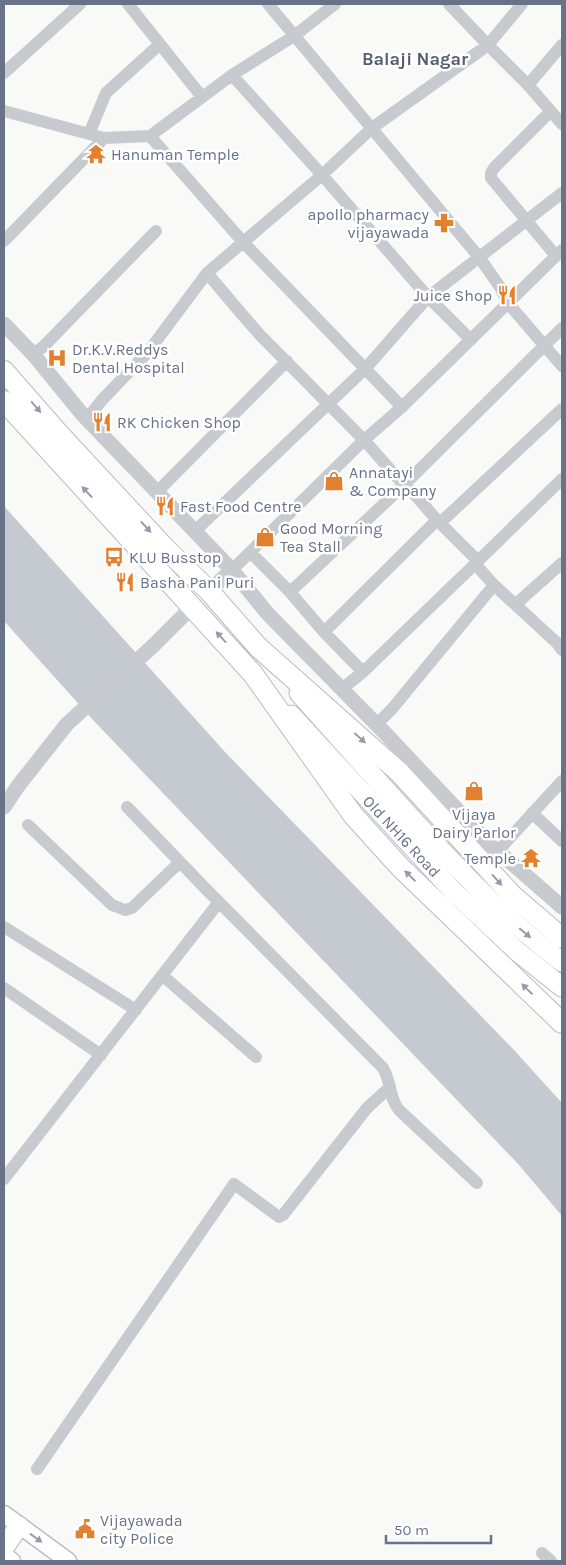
<svg xmlns="http://www.w3.org/2000/svg" width="566" height="1565" font-family="Karla,sans-serif">
<rect width="100%" height="100%" fill="#f9f9f7"/>
<path fill="#c4cad0" d="M 4,506 L 225,752 L 514,1050 L 562,1103 L 562,1216 L 519,1165 L 94,721 L 4,621 Z"/>
<g fill="none" stroke-linecap="round" stroke-linejoin="round">
<defs>
<path id="secondary" d="M 4,1514 L 68,1561
M 4,1555 L 12,1561"/>
<path id="primary" d="M 299,693 C 340,739 382,786 424,832 C 467,878 511,924 562,962
M 291,715 L 453,891 L 518,952 L 562,987
M 4,1548 L 19,1526"/>
<path id="trunk" d="M 4,371 L 60,435 L 165,548 L 209,591 L 258,647 L 399,772 L 512,895 L 562,938
M 4,401 L 253,674 L 353,815 L 400,867 L 562,1023"/>
</defs>
<use href="#secondary" stroke="#b9bcc3" stroke-width="19"/>
<use href="#primary" stroke="#babdc2" stroke-width="21"/>
<use href="#trunk" stroke="#babcc0" stroke-width="22"/>
<path stroke="#c7cace" stroke-width="12" d="M 128,4 L 202,97
M 268,4 L 479,257 L 500,287 L 507,302 L 562,366
M 449,4 L 488,45 L 528,85 L 562,124
M 4,73 L 80,4
M 232,75 L 322,175 L 428,297 L 471,340
M 528,85 L 562,45
M 4,111 L 104,138 L 150,136 L 232,75 L 294,36 L 335,4
M 551,111 L 494,168 L 491,173 L 491,178 L 556,256
M 89,134 L 106,93 L 160,44
M 150,136 L 244,243 L 402,407 L 364,440 L 232,570
M 4,241 L 104,138
M 207,273 L 240,312 L 261,336 L 364,440 L 404,485 L 408,487 L 437,520 L 478,561 L 562,479
M 33,354 L 43,347 L 156,231
M 402,407 L 562,250
M 87,419 L 102,400 L 148,352 L 207,273 L 322,175 L 372,128 L 488,45 L 522,4
M 157,492 L 287,361
M 440,523 L 562,409
M 195,531 L 365,369 L 428,297 L 562,193
M 250,552 L 290,592 L 324,632 L 363,672
M 478,561 L 475,564 L 494,585 L 557,643 L 562,650
M 290,592 L 404,485 L 562,328
M 516,604 L 562,563
M 324,632 L 437,520
M 343,688 L 363,672 L 475,564
M 377,724 L 392,709 L 494,585
M 127,807 L 203,886 L 383,1068 C 392,1083 388,1096 399,1110 L 477,1183
M 532,813 L 562,841
M 28,825 L 112,905 L 125,910 L 132,908 L 180,862
M 497,852 L 562,781
M 4,927 L 136,1010
M 162,975 L 256,1057
M 4,988 L 101,1055
M 4,1179 L 219,902
M 37,1469 L 234,1184 L 279,1217 L 283,1215 L 367,1108 L 390,1087
M 542,1553 L 551,1561"/>
<path stroke="#c7cace" stroke-width="15" d="M 4,324 L 33,354 L 82,414 L 232,570 L 268,614 L 384,732 L 497,852 L 507,859 L 562,907
M 209,591 L 232,570
M 4,807 L 18,786 L 67,724 L 153,646 L 193,606"/>
<use href="#secondary" stroke="#fff" stroke-width="16"/>
<use href="#primary" stroke="#fff" stroke-width="19"/>
<use href="#trunk" stroke="#fff" stroke-width="20"/>
</g>
<defs><path id="oneway-solid" d="M-6-.8H1V-3.2L6.5 0L1 3.2V.8H-6Z" transform="scale(1.25)"/></defs>
<g fill="#959dac">
<use href="#oneway-solid" transform="translate(36 407) rotate(49)"/>
<use href="#oneway-solid" transform="translate(87 492) rotate(-133)"/>
<use href="#oneway-solid" transform="translate(146 527) rotate(47)"/>
<use href="#oneway-solid" transform="translate(221 637) rotate(-132)"/>
<use href="#oneway-solid" transform="translate(360 738) rotate(42)"/>
<use href="#oneway-solid" transform="translate(410 876) rotate(-136)"/>
<use href="#oneway-solid" transform="translate(497 880) rotate(48)"/>
<use href="#oneway-solid" transform="translate(525 933) rotate(40)"/>
<use href="#oneway-solid" transform="translate(527 989) rotate(-136)"/>
<use href="#oneway-solid" transform="translate(36 1538) rotate(36)"/>
</g>
<defs>
<symbol id="temple-bare" viewBox="-9 -9 18 18"><path d="M0-6L5-2H3V0L6.5 2.5H4V6H1.5V3h-3V6H-4V2.5H-6.5L-3 0V-2H-5Z" fill="#e3802d" stroke="#fff" stroke-width="2.5" paint-order="stroke"/></symbol>
<symbol id="pharmacy-bare" viewBox="-9 -9 18 18"><path d="M-2-6h4v4h4v4h-4v4h-4v-4h-4v-4h4Z" fill="#e3802d" stroke="#fff" stroke-width="2.5" paint-order="stroke"/></symbol>
<symbol id="restaurant-bare" viewBox="-9 -9 18 18"><path d="M-5-6h1v4h1v-4h1v4h1v-4h1v5L-1.5 .5V6h-2V.5L-5-1ZM5-6V6H3V1.5H1.5Q1.5-4 5-6Z" fill="#e3802d" stroke="#fff" stroke-width="2.5" paint-order="stroke"/></symbol>
<symbol id="hospital-bare" viewBox="-9 -9 18 18"><path d="M-5-5h3v3.5h4V-5h3V5h-3V1.5h-4V5h-3Z" fill="#e3802d" stroke="#fff" stroke-width="2.5" paint-order="stroke"/></symbol>
<symbol id="shop-bare" viewBox="-9 -9 18 18"><path d="M-5-2.5h2.3a2.7 3.5 0 0 1 5.4 0H5L5.5 6h-11ZM-1.5-2.5h3a1.5 2.3 0 0 0-3 0Z" fill="#e3802d" stroke="#fff" stroke-width="2.5" paint-order="stroke"/></symbol>
<symbol id="bus-bare" viewBox="-9 -9 18 18"><path d="M-5-6H5V4H4V6H2V4H-2V6H-4V4H-5ZM-3.5-4V0h7V-4ZM-3.5 1.2v1.5H-2V1.2ZM2 1.2v1.5H3.5V1.2Z" fill="#e3802d" stroke="#fff" stroke-width="2.5" paint-order="stroke"/></symbol>
<symbol id="civic-bare" viewBox="-9 -9 18 18"><path d="M-.6-6.5H3V-4.5H.6V-3L4-1V1h2V6H-6V1h2V-1L-.6-3ZM-1.2 2.5V6h2.4V2.5Z" fill="#e3802d" stroke="#fff" stroke-width="2.5" paint-order="stroke"/></symbol>
</defs>
<g fill-rule="evenodd">
<use href="#temple-bare" x="82" y="140" width="28" height="28"/>
<use href="#pharmacy-bare" x="430" y="209" width="28" height="28"/>
<use href="#restaurant-bare" x="493" y="281" width="28" height="28"/>
<use href="#hospital-bare" x="43" y="344" width="28" height="28"/>
<use href="#restaurant-bare" x="88" y="408" width="28" height="28"/>
<use href="#shop-bare" x="320" y="467" width="28" height="28"/>
<use href="#restaurant-bare" x="151" y="492" width="28" height="28"/>
<use href="#shop-bare" x="251" y="523" width="28" height="28"/>
<use href="#bus-bare" x="100" y="543" width="28" height="28"/>
<use href="#restaurant-bare" x="111" y="568" width="28" height="28"/>
<use href="#shop-bare" x="460" y="777" width="28" height="28"/>
<use href="#temple-bare" x="517" y="844" width="28" height="28"/>
<use href="#civic-bare" x="71" y="1515" width="28" height="28"/>
</g>
<g text-anchor="middle" stroke-width="5" stroke-linejoin="round" paint-order="stroke">
<g font-size="16" fill="#687388" stroke="#fff" text-anchor="start">
<text x="111" y="160">Hanuman Temple</text>
<text x="429" y="220" text-anchor="end">apollo pharmacy<tspan x="429" dy="18">vijayawada</tspan></text>
<text x="492" y="301" text-anchor="end">Juice Shop</text>
<text x="72" y="355">Dr.K.V.Reddys<tspan x="72" dy="18">Dental Hospital</tspan></text>
<text x="117" y="428">RK Chicken Shop</text>
<text x="349" y="478">Annatayi<tspan x="349" dy="18">&amp; Company</tspan></text>
<text x="180" y="512">Fast Food Centre</text>
<text x="280" y="534">Good Morning<tspan x="280" dy="18">Tea Stall</tspan></text>
<text x="129" y="563">KLU Busstop</text>
<text x="140" y="588">Basha Pani Puri</text>
<text x="474" y="820" text-anchor="middle">Vijaya<tspan x="474" dy="18">Dairy Parlor</tspan></text>
<text x="516" y="864" text-anchor="end">Temple</text>
<text x="100" y="1526">Vijayawada<tspan x="100" dy="18">city Police</tspan></text>
</g>
<g font-size="16" fill="#687388" stroke="#fff">
<text transform="translate(402 836) rotate(47)" y="6">Old NH16 Road</text>
</g>
<g font-size="18" font-weight="bold" fill="#565e6d" stroke="#fff">
<text x="415" y="65">Balaji Nagar</text>
</g>
</g>
<rect width="566" height="1565" fill="none" stroke="#687388" stroke-width="10"/>
<path d="M386 1535v8h105v-8" fill="none" stroke="#687388" stroke-width="2.5"/>
<text x="394" y="1535" font-size="15" fill="#687388" stroke="#ffffff" stroke-width="4" paint-order="stroke">50 m</text>
</svg>
